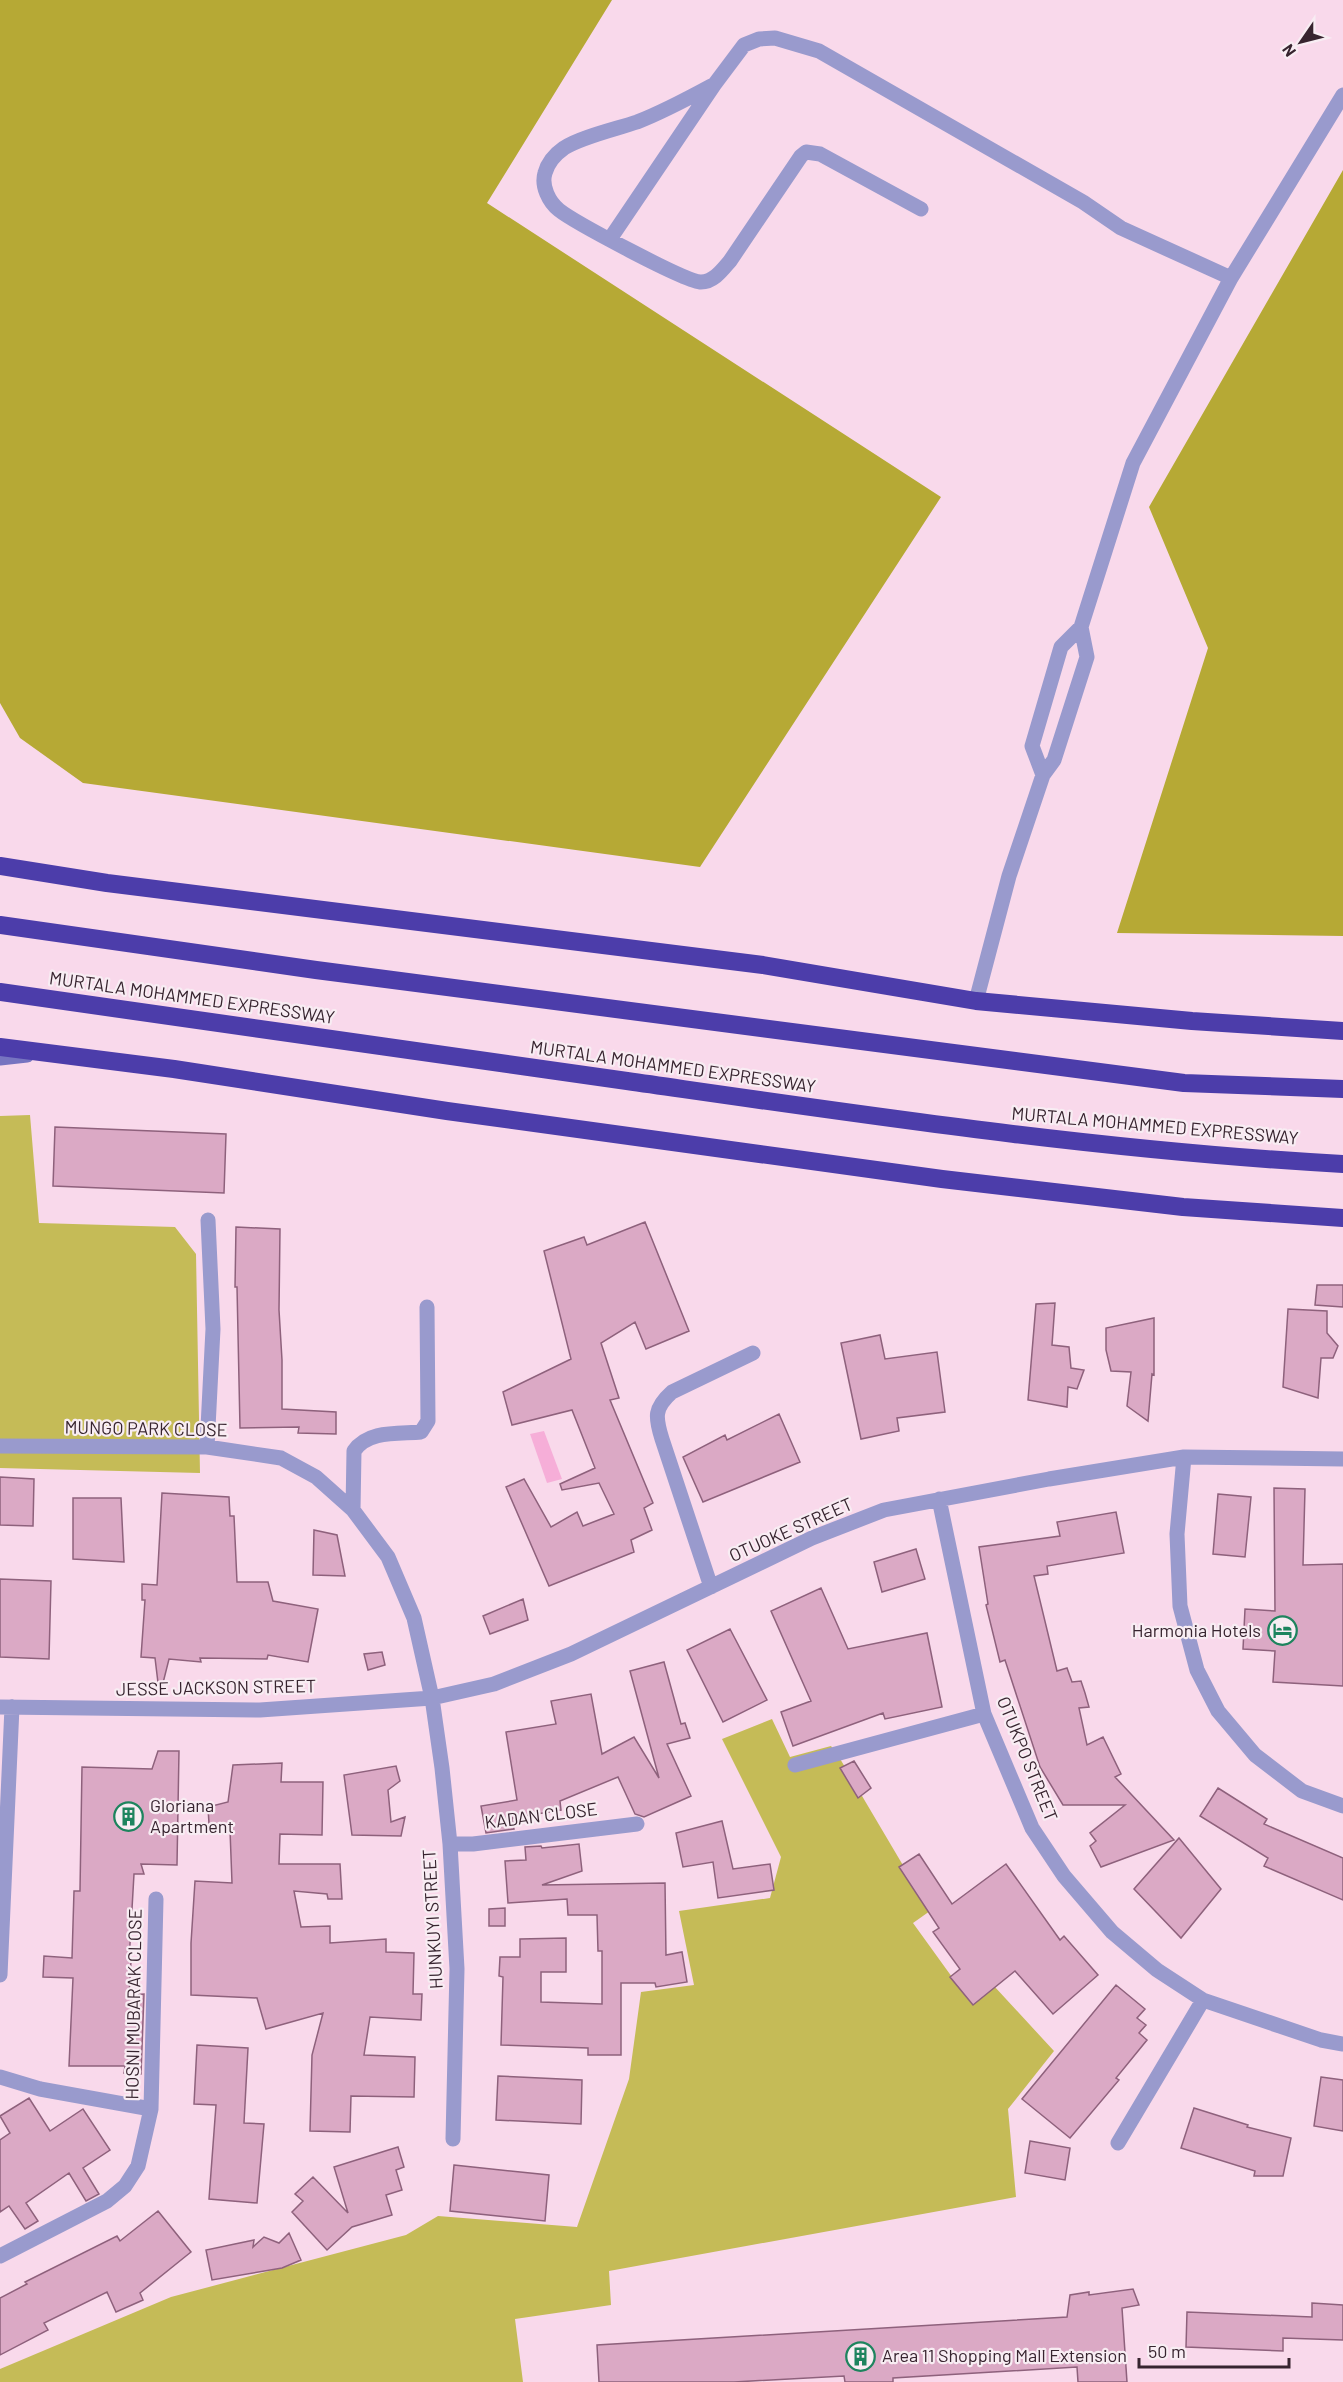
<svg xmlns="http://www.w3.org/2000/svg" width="1343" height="2382" font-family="Barlow,sans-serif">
<rect width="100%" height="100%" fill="#f9d9eb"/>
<path fill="#c5bb57" d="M 30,1115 L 39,1223 L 175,1227 L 196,1254 L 200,1473 L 0,1468 L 0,1116 Z
M 772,1719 L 790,1757 L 831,1746 L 839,1757 L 930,1911 L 913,1923 L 970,2002 L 994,1986 L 1054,2051 L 1008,2109 L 1016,2197 L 609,2271 L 611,2305 L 515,2319 L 523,2382 L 0,2382 L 0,2369 L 171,2297 L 406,2235 L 438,2216 L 577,2227 L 629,2079 L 641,1992 L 694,1985 L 679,1911 L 770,1898 L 781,1857 L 722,1739 Z"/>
<path fill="#b6a935" d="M 0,0 L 612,0 L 487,203 L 941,497 L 700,867 L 83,783 L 20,738 L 0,703 Z
M 1343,170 L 1343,936 L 1117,933 L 1208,648 L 1149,507 Z"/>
<path fill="#f6aed8" d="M 544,1431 L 562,1479 L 547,1483 L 530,1434 Z"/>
<path fill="#dba9c5" stroke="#8e617c" stroke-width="1.5" d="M 55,1127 L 226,1134 L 224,1193 L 53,1186 Z
M 645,1222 L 689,1331 L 646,1349 L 635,1322 L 601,1343 L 619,1398 L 610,1400 L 653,1503 L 644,1508 L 652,1530 L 631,1540 L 634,1552 L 549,1586 L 506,1487 L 524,1479 L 551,1527 L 577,1512 L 583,1526 L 614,1514 L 599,1483 L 562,1490 L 560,1484 L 595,1468 L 572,1410 L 512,1425 L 503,1392 L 571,1359 L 544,1251 L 584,1237 L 587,1245 Z
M 236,1227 L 280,1229 L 279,1310 L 282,1360 L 282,1409 L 336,1412 L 336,1434 L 298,1433 L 299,1427 L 240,1428 L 237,1287 L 235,1287 Z
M 1317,1285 L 1343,1285 L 1343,1307 L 1315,1305 Z
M 1055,1303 L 1052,1345 L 1069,1347 L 1071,1368 L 1084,1370 L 1077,1389 L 1068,1387 L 1067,1407 L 1028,1400 L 1036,1304 Z
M 1288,1309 L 1327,1311 L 1327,1333 L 1338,1346 L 1333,1358 L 1321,1358 L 1318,1398 L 1283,1387 Z
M 1154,1318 L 1154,1375 L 1152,1374 L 1148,1421 L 1127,1406 L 1131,1372 L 1111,1371 L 1106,1350 L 1106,1328 Z
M 880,1335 L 885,1359 L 937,1352 L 945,1412 L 897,1418 L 899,1431 L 861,1439 L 841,1343 Z
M 779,1414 L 800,1462 L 703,1502 L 683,1457 L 725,1435 L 727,1440 Z
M 0,1477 L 34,1479 L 33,1526 L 0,1525 Z
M 1274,1488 L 1305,1489 L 1303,1565 L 1343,1564 L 1343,1686 L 1273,1682 L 1275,1651 L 1243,1649 L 1245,1609 L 1275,1611 Z
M 162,1493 L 229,1497 L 230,1516 L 234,1516 L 237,1582 L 268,1582 L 273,1601 L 318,1609 L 308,1662 L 268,1655 L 267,1659 L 200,1658 L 201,1662 L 169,1659 L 161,1691 L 159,1691 L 155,1658 L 141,1657 L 145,1600 L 142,1600 L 142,1584 L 157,1585 Z
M 1218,1494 L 1251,1497 L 1245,1557 L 1213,1554 Z
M 73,1498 L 121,1498 L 124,1562 L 73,1559 Z
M 1116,1512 L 1124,1553 L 1047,1566 L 1048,1574 L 1034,1576 L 1057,1671 L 1067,1668 L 1072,1682 L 1081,1681 L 1085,1693 L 1089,1707 L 1079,1708 L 1087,1745 L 1103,1737 L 1121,1774 L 1115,1777 L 1174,1840 L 1101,1867 L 1090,1846 L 1096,1841 L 1090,1833 L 1125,1805 L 1063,1805 L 1040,1767 L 1005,1660 L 1000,1662 L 986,1605 L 988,1604 L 979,1547 L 1060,1536 L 1057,1522 Z
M 314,1530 L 337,1535 L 345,1576 L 313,1575 Z
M 916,1549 L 925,1579 L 882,1592 L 874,1562 Z
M 0,1579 L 51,1581 L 49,1659 L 0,1657 Z
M 821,1588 L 848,1649 L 927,1633 L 942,1707 L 885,1719 L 883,1713 L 793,1746 L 781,1712 L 811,1701 L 771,1611 Z
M 523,1599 L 528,1620 L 490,1634 L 483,1616 Z
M 730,1629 L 767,1700 L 723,1722 L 687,1650 Z
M 382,1652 L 385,1665 L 368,1670 L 364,1654 Z
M 664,1662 L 681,1724 L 685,1723 L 690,1738 L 667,1744 L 691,1796 L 644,1817 L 635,1814 L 618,1777 L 560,1801 L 561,1810 L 512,1818 L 514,1829 L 486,1833 L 481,1806 L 517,1800 L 506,1732 L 556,1724 L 551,1701 L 591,1694 L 602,1754 L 634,1737 L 659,1778 L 630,1671 Z
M 158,1751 L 179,1751 L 177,1865 L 141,1864 L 144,1874 L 134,1874 L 129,1961 L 131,1961 L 129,1995 L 144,1994 L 141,2074 L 124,2073 L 125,2066 L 69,2066 L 73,1978 L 43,1977 L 44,1956 L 72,1958 L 74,1891 L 80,1891 L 82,1767 L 152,1769 Z
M 854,1761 L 871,1788 L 858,1798 L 840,1768 Z
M 282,1763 L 281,1782 L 323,1782 L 322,1835 L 280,1834 L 279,1864 L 340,1864 L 342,1899 L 328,1899 L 327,1894 L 294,1891 L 301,1927 L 330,1926 L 330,1943 L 386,1939 L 386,1952 L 414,1953 L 413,1994 L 422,1994 L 421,2020 L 370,2017 L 364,2055 L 415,2057 L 414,2097 L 351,2096 L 350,2132 L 310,2131 L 312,2055 L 323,2013 L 266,2029 L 257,1998 L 191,1995 L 191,1943 L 195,1881 L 232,1883 L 230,1830 L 209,1824 L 208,1807 L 228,1802 L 233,1765 Z
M 396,1766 L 400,1781 L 388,1790 L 391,1822 L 405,1817 L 401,1836 L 352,1835 L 344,1775 Z
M 1218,1788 L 1267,1819 L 1264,1824 L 1343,1858 L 1343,1900 L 1264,1866 L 1268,1858 L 1200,1816 Z
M 722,1821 L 733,1869 L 770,1864 L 774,1890 L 718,1898 L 713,1862 L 683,1867 L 676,1833 Z
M 1179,1838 L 1221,1889 L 1181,1938 L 1134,1889 Z
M 579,1844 L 582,1871 L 542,1885 L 665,1883 L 666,1955 L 682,1952 L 687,1982 L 656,1987 L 655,1983 L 621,1983 L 621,2055 L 588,2055 L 588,2048 L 501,2045 L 503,1977 L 499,1976 L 500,1957 L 520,1957 L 520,1939 L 566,1938 L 566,1972 L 541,1972 L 541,2002 L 602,2004 L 602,1951 L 598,1951 L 597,1915 L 568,1915 L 567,1899 L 508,1903 L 505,1861 L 526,1860 L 525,1847 L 541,1846 L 542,1848 Z
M 919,1854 L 952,1904 L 1006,1864 L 1060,1940 L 1064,1936 L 1098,1975 L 1053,2014 L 1015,1971 L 973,2005 L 950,1977 L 960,1969 L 933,1932 L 939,1928 L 899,1867 Z
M 505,1908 L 505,1926 L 489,1926 L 489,1909 Z
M 1116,1985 L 1145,2009 L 1137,2018 L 1146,2025 L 1139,2033 L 1147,2040 L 1116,2078 L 1119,2080 L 1070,2138 L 1022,2099 Z
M 197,2045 L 248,2048 L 244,2123 L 264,2124 L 257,2203 L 209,2199 L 216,2105 L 194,2104 Z
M 498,2076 L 582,2080 L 581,2124 L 496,2120 Z
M 1321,2077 L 1343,2080 L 1343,2131 L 1314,2126 Z
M 29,2098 L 50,2131 L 83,2109 L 110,2150 L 83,2168 L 99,2194 L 86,2201 L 69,2173 L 26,2203 L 38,2221 L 25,2229 L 9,2206 L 0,2212 L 0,2140 L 10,2133 L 0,2116 Z
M 1194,2108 L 1248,2125 L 1247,2127 L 1291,2138 L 1283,2176 L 1254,2176 L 1255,2171 L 1181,2148 Z
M 1030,2141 L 1070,2148 L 1065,2180 L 1025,2173 Z
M 398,2147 L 404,2167 L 396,2170 L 402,2190 L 386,2195 L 392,2215 L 352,2227 L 327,2250 L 292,2212 L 303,2201 L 295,2194 L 313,2177 L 348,2213 L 334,2167 Z
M 454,2165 L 549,2175 L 545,2221 L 450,2211 Z
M 158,2211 L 191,2252 L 140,2293 L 143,2300 L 116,2312 L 107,2292 L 44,2323 L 48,2330 L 0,2355 L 0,2298 L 27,2284 L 25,2282 L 117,2236 L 120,2241 Z
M 289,2233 L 301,2260 L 282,2268 L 212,2280 L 206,2250 L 254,2240 L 253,2247 L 264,2237 L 279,2243 Z
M 1133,2289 L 1139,2305 L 1122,2308 L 1127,2382 L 1078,2382 L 1077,2367 L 893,2378 L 893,2382 L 845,2382 L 844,2376 L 734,2382 L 599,2382 L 597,2345 L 1067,2317 L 1070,2295 L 1089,2292 L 1089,2295 Z
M 1312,2303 L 1343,2305 L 1343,2340 L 1283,2338 L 1283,2351 L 1186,2347 L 1187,2312 L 1312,2317 Z"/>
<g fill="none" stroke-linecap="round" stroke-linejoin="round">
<path stroke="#999acd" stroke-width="15" d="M 711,86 C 687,99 663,112 637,122 C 616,129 581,137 564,148 C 554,155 548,162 545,173 C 541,186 549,202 559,210 C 574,222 686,282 701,282 C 714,282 723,269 730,261 L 801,156 L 806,152 L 820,154 L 921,209
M 610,239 L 714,85 L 744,45 L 759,39 L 775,38 L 819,51 L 1083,202 L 1121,228 L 1231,278
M 1043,775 L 1032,746 L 1061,647 L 1081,627 L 1133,463 L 1231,278 L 1343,95
M 976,1001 L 1009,876 L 1043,775 L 1054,760 L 1087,657 L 1081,627
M 0,1446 L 207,1447 L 281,1458 L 316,1477 L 353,1510 L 388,1557 L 414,1618 L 432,1698 L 442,1768 L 450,1844 L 457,1969 L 453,2139
M 207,1447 L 213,1329 L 208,1220
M 1343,1459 L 1184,1457 L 1177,1534 L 1180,1606 L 1197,1670 L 1218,1711 L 1255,1755 L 1302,1791 L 1343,1806
M 939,1499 L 984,1714 L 1032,1828 L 1064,1876 L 1112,1932 L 1157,1970 L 1203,2000 L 1321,2040 L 1343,2044
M 353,1510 L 354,1451 C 368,1430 399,1434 421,1432 L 428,1421 L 427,1307
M 711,1587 L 662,1439 C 655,1417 654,1408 672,1392 L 753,1353
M 0,1707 L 260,1710 L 432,1698 L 494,1684 L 571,1654 L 812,1538 L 884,1510 L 1049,1479 L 1184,1457
M 795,1765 L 984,1714
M 450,1844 L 473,1844 L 637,1824
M 0,1975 L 12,1707
M 0,2077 L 40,2089 L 151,2109
M 1118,2143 L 1203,2000
M 0,2256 L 107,2201 L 125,2186 L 138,2166 L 151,2109 L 156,1899"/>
<path stroke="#7674c0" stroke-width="15" d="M 0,1058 L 27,1055"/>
<path stroke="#4c3daa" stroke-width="18" d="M 0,866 L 107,883 L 763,965 L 976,1001 L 1192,1021 L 1343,1031
M 0,925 L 316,970 L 1184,1083 L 1343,1089
M 0,992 C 209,1022 418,1051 627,1081 C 865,1115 1103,1151 1343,1164
M 0,1047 L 174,1069 L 447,1111 L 942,1179 L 1183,1207 L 1343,1218"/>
</g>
<defs>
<symbol id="hotel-ring" viewBox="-11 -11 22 22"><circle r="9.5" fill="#f8edf3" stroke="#1d845e" stroke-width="1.5"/><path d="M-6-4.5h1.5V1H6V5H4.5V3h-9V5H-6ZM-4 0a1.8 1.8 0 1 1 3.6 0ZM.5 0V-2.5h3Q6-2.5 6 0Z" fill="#1d845e"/></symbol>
<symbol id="building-ring" viewBox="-11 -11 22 22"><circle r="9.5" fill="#f8edf3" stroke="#1d845e" stroke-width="1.5"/><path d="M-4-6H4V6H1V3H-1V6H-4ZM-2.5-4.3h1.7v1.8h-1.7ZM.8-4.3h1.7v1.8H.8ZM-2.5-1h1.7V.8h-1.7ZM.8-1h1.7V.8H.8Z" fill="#1d845e"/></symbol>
</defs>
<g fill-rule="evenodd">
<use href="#hotel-ring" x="1266" y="1614" width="33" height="33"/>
<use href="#building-ring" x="112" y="1800" width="33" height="33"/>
<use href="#building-ring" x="844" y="2340" width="33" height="33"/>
</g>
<g text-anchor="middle" stroke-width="4.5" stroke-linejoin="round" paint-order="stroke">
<g font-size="18" fill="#37242f" stroke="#f8edf3">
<text transform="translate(192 998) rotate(8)" y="6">MURTALA MOHAMMED EXPRESSWAY</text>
<text transform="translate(673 1067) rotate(8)" y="6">MURTALA MOHAMMED EXPRESSWAY</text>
<text transform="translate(1155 1126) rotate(5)" y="6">MURTALA MOHAMMED EXPRESSWAY</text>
<text transform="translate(146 1429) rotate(1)" y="6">MUNGO PARK CLOSE</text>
<text transform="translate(791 1530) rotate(-24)" y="6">OTUOKE STREET</text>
<text transform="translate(216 1688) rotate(-1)" y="6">JESSE JACKSON STREET</text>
<text transform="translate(1027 1759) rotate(68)" y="6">OTUKPO STREET</text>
<text transform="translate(541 1816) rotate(-7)" y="6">KADAN CLOSE</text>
<text transform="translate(433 1919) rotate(-93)" y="6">HUNKUYI STREET</text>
<text transform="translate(134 2004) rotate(-89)" y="6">HOSNI MUBARAK CLOSE</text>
</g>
<g font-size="18" fill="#37242f" stroke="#f8edf3" text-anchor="start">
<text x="1261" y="1637" text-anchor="end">Harmonia Hotels</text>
<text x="150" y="1812">Gloriana<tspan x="150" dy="21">Apartment</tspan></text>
<text x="882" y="2362">Area 11 Shopping Mall Extension</text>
</g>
</g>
<g transform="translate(1301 42) rotate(235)" stroke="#f8edf3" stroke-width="4.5" paint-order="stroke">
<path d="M0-4.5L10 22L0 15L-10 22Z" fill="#37242f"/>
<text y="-9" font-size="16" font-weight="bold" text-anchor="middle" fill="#37242f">N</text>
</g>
<path d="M1139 2358v9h150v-9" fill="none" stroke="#37242f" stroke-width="3"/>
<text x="1148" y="2358" font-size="18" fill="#37242f" stroke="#f8edf3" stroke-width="4.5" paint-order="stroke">50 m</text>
</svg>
